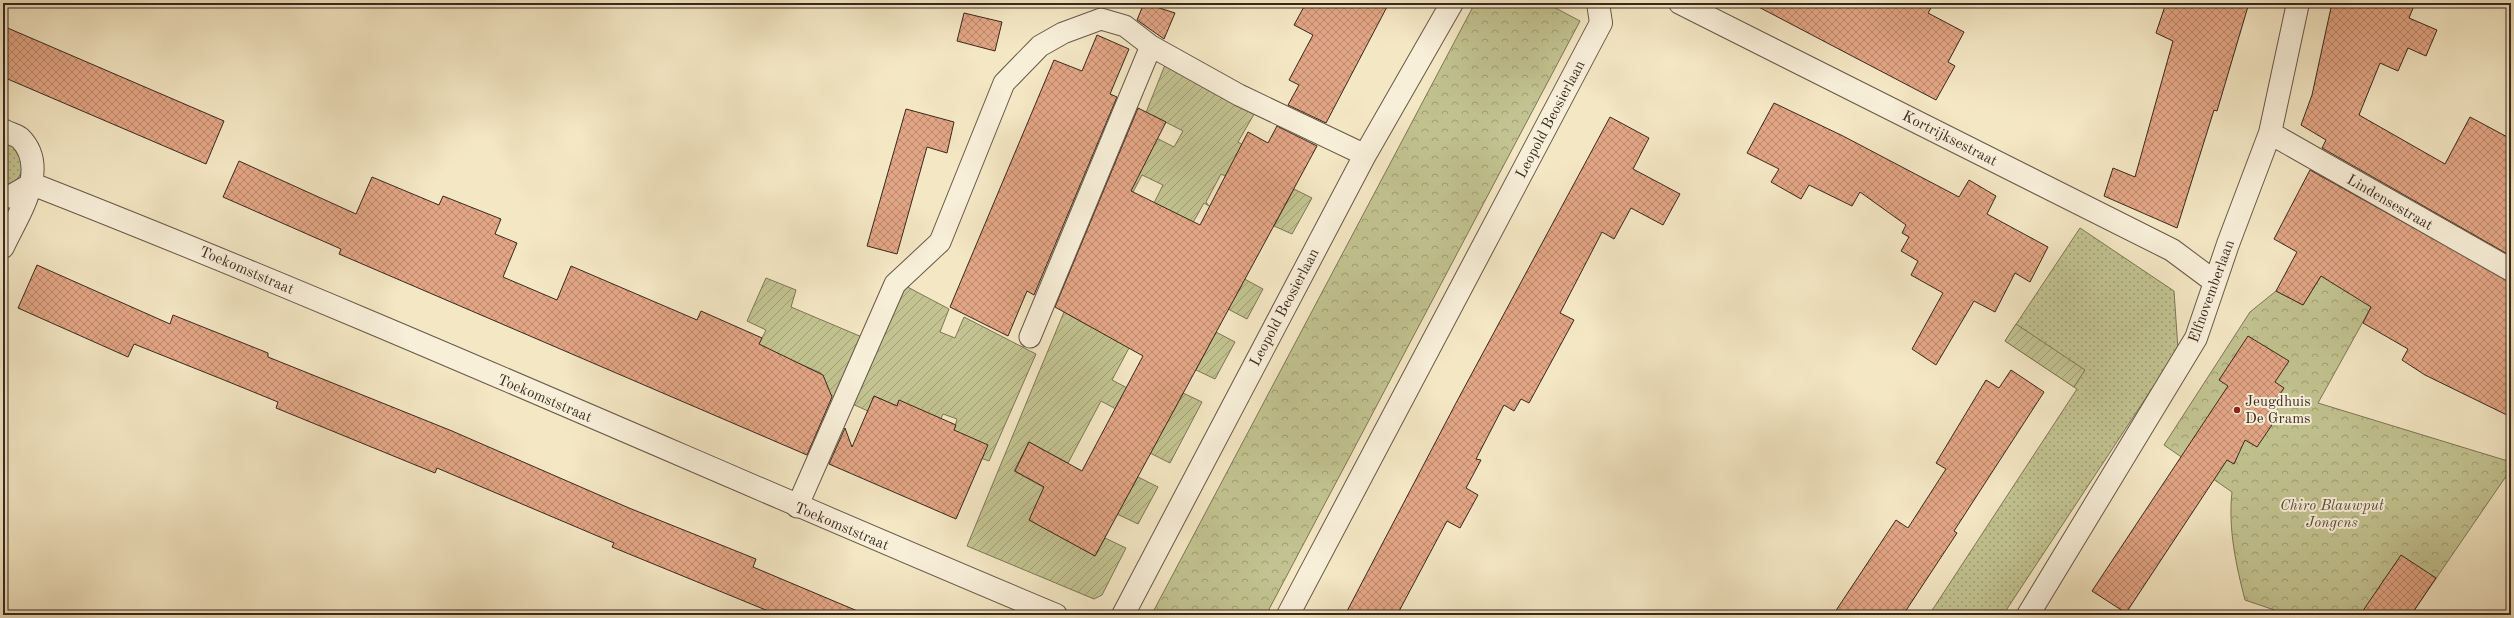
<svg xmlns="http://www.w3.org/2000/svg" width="2514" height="618" font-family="'Old Standard TT',serif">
<defs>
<pattern id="grass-dots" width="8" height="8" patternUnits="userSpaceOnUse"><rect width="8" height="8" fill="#c2c390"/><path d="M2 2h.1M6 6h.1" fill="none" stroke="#9f9e75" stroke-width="1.8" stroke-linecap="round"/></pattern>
<pattern id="park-crowns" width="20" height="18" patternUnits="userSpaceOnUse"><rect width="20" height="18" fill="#c2c390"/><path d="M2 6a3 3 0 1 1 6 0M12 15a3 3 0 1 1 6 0" fill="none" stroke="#9f9e75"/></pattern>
<pattern id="garden-furrows" width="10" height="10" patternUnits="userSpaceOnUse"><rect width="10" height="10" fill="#c2c390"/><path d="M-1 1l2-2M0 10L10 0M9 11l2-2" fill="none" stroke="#9f9e75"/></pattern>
<pattern id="building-cross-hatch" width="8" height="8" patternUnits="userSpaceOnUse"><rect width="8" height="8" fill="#e3a685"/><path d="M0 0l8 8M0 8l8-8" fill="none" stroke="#b9876c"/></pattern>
</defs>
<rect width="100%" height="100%" fill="#f4e7c4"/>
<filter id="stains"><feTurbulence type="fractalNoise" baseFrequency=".005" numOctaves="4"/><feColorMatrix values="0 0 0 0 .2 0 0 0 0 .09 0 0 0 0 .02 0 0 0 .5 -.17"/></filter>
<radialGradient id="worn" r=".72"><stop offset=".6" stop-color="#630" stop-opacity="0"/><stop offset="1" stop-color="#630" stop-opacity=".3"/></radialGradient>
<path fill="url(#grass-dots)" stroke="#7d7657" d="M 3,138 L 15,143 L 24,166 L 17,181 L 3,186 Z
M 2080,228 L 2174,291 L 2178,349 L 2003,615 L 1929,615 L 2077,389 L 2005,341 Z"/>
<path fill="url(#park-crowns)" stroke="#7d7657" d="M 1475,3 L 1546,3 L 1580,21 L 1266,615 L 1158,615 L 1153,612 Z
M 2383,208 L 2416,226 L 2318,403 L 2511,462 L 2511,469 L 2411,615 L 2289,615 L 2245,600 C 2236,565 2228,529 2232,492 L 2164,445 L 2250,312 L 2276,291 L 2303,305 L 2327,266 L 2354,256 Z"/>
<path fill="url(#garden-furrows)" stroke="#7d7657" d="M 1167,60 L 1257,109 L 1238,142 L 1248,148 L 1231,179 L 1221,174 L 1206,202 L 1209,206 L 1204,203 L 1191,226 L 1153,205 L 1163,185 L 1142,175 L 1133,192 L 1119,185 L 1139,129 L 1174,147 L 1183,131 L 1152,115 L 1143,120 Z
M 1294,189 L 1312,198 L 1292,234 L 1274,226 Z
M 1180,244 L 1263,289 L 1247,319 L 1228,309 L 1242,285 L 1129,348 L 1112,380 L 1173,412 L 1183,393 L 1202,402 L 1170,463 L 1150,453 L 1160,433 L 1101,401 L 1068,463 L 1029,442 L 1014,471 L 1052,492 L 1035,523 L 1095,556 L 1105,538 L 1126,548 L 1102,595 L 1094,599 L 967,546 L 1064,312 L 1089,326 L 1105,297 Z
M 766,278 L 796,290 L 791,307 L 862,337 L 837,398 L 814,388 L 821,373 L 758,346 L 766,330 L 747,321 Z
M 900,283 L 949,309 L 940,332 L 955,338 L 964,317 L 1036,354 L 989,461 L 967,453 L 954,430 L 957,419 L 943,414 L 935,432 L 899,401 L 897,406 L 874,396 L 868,411 L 850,403 Z
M 2016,324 L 2085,370 L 2074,387 L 2005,341 Z
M 1216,332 L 1235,342 L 1215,379 L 1196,370 Z
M 1138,477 L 1158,487 L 1138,524 L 1117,514 Z"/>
<path fill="url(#building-cross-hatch)" stroke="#38281e" d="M 1144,3 L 1175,13 L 1164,39 L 1137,20 Z
M 1306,3 L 1389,3 L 1326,123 L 1288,105 L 1299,85 L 1289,80 L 1313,35 L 1294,25 Z
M 1751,3 L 1934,3 L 1928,13 L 1964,32 L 1948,62 L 1955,66 L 1936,100 Z
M 2166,3 L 2249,3 L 2217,111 L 2214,110 L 2177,228 L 2104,196 L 2113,168 L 2135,177 L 2173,41 L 2156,33 Z
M 2332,3 L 2415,3 L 2409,18 L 2437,30 L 2426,56 L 2408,48 L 2398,71 L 2380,63 L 2359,115 L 2445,164 L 2470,117 L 2511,139 L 2511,256 L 2322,148 L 2326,140 L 2301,125 L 2312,95 Z
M 964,13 L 1002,22 L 995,51 L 957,41 Z
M 3,26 L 224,121 L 206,164 L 3,77 Z
M 1097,35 L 1129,49 L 1110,94 L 1117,97 L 1034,295 L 1027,291 L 1008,336 L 950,307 L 1054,60 L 1082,71 Z
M 1774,103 L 1843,136 L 1959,197 L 1969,180 L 1996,196 L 1987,214 L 2048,247 L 2030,282 L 2015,273 L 1995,312 L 1974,301 L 1936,365 L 1912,349 L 1943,293 L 1911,275 L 1918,261 L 1901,251 L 1909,237 L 1902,233 L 1906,225 L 1860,192 L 1852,206 L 1809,185 L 1801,199 L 1771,182 L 1779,169 L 1747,153 Z
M 1138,108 L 1166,122 L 1131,191 L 1200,225 L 1248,132 L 1268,143 L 1277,126 L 1317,146 L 1095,556 L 1029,520 L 1044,487 L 1015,471 L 1029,442 L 1082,471 L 1143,356 L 1055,307 Z
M 906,109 L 954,122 L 947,153 L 927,147 L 897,254 L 867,246 Z
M 1610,117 L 1649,138 L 1633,169 L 1680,194 L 1663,225 L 1631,208 L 1614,239 L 1602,232 L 1560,313 L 1574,320 L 1529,403 L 1521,399 L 1514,411 L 1504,405 L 1476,459 L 1481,460 L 1466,488 L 1478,495 L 1460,528 L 1447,521 L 1397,615 L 1345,615 L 1456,403 Z
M 239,161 L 356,214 L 372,177 L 439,205 L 443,196 L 501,219 L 495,234 L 517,243 L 503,277 L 557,300 L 571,266 L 697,320 L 701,311 L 762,338 L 759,344 L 823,375 L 832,397 L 807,455 L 339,254 L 341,249 L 223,197 Z
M 2310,170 L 2511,282 L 2511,417 L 2425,375 L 2402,360 L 2408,349 L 2363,323 L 2371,307 L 2321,276 L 2303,305 L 2276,291 L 2297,252 L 2274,239 Z
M 37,265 L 170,324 L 173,315 L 268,353 L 268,357 L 452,431 L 629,508 L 756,559 L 753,567 L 867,615 L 778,615 L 612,547 L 614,543 L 437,468 L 435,473 L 276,408 L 278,402 L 224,380 L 134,344 L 128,357 L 18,308 Z
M 2248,336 L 2289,361 L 2275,382 L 2284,388 L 2270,410 L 2278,416 L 2257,447 L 2245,440 L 2234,464 L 2227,460 L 2126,613 L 2092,591 L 2228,386 L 2219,380 Z
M 2011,370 L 2044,392 L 1954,531 L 1957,533 L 1903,615 L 1833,615 L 1896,520 L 1908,528 L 1946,469 L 1936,463 L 1986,380 L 1999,388 Z
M 874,396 L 897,406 L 899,400 L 956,425 L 954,430 L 988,445 L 956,519 L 829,464 L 845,428 L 852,447 Z
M 2401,555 L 2436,578 L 2411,615 L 2360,615 Z"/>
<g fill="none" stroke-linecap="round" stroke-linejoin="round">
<defs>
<path id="lane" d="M 1151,46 L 1239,95 L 1365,155
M 797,507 L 895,284 L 940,242 L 1004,83 L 1040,46 L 1063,33 L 1101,19 L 1125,26 L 1151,46 L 1030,337"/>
<path id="street" d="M 1680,3 L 2172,250 L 2215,282
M 3,130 C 8,133 16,135 20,138 C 51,169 17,216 3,247
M 2270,133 L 2511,270
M 32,184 C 377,319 714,472 1056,615
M 3,197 L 11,196 L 32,184
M 1123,615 L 1365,155 L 1452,3
M 1288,615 L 1601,23 L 1598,3
M 2028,615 L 2196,338 L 2228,244 L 2270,133 L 2298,3"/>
</defs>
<use href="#lane" stroke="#675848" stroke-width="23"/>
<use href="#street" stroke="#675848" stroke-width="24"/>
<use href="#lane" stroke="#f8efd9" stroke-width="21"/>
<use href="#street" stroke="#f8efd9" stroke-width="22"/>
</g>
<circle fill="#8f2418" stroke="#f8efd9" stroke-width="1.5" cx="2237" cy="410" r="4"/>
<g text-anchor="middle" stroke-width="4" stroke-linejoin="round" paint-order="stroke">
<g font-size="15" fill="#38281e" stroke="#f8efd9">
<text transform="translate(1550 119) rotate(-62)" y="5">Leopold Beosierlaan</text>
<text transform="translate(1950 138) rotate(27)" y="5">Kortrijksestraat</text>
<text transform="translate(2390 202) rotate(30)" y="5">Lindensestraat</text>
<text transform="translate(247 270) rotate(23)" y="5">Toekomststraat</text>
<text transform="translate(2211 291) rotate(-70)" y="5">Elfnovemberlaan</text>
<text transform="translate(1284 307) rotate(-62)" y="5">Leopold Beosierlaan</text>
<text transform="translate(545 398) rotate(23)" y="5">Toekomststraat</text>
<text transform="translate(842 526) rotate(23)" y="5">Toekomststraat</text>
</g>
<g font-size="15" fill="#38281e" stroke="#f8efd9" text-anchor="start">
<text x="2245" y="406">Jeugdhuis<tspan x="2245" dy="17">De Grams</tspan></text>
</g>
<g font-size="15" font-style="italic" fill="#5a4f3a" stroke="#f8efd9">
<text x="2332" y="510">Chiro Blauwput<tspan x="2332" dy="17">Jongens</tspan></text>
</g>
</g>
<rect width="2514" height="618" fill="none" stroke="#f4e7c4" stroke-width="16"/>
<rect x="4" y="4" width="2506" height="610" fill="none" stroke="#38281e" stroke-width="2"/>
<rect x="8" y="8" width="2498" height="602" fill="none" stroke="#38281e"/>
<rect width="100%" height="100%" filter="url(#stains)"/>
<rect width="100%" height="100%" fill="url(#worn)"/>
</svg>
